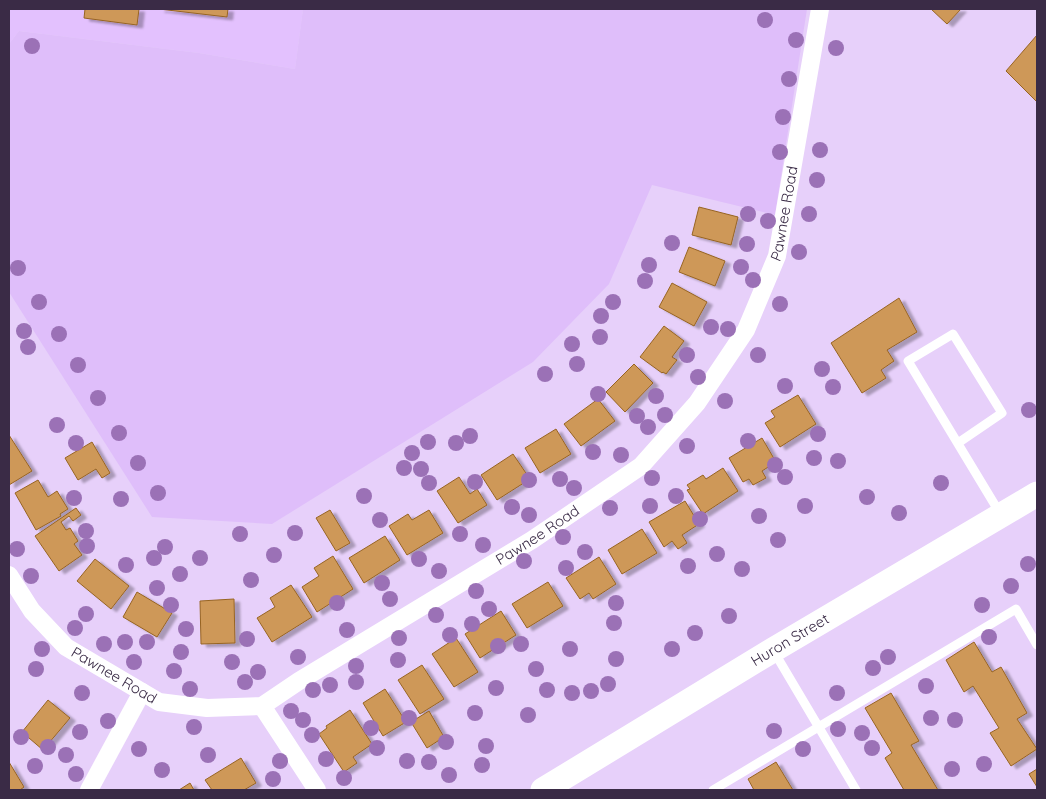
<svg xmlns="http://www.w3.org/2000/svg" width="1046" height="799" font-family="Quicksand,sans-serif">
<defs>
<filter id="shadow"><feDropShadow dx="5.5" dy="3" stdDeviation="1" flood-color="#0004"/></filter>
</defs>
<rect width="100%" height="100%" fill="#e7d0fa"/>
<path fill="#e3c1fe" d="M 9,9 L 303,9 L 295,69 L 199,53 L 19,31 L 9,44 Z"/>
<path fill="#dfbefa" d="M 303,9 L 776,9 L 782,10 L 782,9 L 807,9 L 775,215 L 652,185 L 609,284 L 533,362 L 272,524 L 152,517 L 9,292 L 9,44 L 19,31 L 199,53 L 295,69 Z"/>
<path fill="#ce9859" stroke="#976422" filter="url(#shadow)" d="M 85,9 L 139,9 L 137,25 L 84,18 Z
M 159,9 L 228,9 L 227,17 Z
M 931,9 L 961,9 L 947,24 Z
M 1037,35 L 1037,102 L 1006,71 Z
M 699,207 L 738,217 L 731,245 L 692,235 Z
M 689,247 L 725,261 L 715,286 L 679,272 Z
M 672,283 L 707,302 L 694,326 L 659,307 Z
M 899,298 L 917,332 L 887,350 L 894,361 L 881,370 L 886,378 L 862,393 L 831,343 Z
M 664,326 L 684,341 L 672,357 L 677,360 L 666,374 L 663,372 L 662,373 L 640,357 Z
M 634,364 L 653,383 L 625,412 L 606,392 Z
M 798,395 L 816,424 L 780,447 L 765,423 L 775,417 L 771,411 Z
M 598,399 L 615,421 L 581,446 L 564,424 Z
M 556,429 L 571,454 L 540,473 L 525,448 Z
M 9,435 L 32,471 L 9,485 Z
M 762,438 L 776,462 L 762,471 L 766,478 L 753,485 L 749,479 L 743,482 L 729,458 Z
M 92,442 L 110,473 L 102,478 L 96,469 L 78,480 L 65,458 Z
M 513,454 L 530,479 L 497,500 L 481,475 Z
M 723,468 L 738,491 L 703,514 L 687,490 L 690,489 L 687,485 L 703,475 L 706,479 Z
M 459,477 L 470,494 L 477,489 L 487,505 L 458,523 L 437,491 Z
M 38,480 L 48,497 L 57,491 L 68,509 L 60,514 L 61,516 L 36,530 L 15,493 Z
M 685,501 L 699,524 L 682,535 L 687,543 L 678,549 L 672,541 L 664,547 L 649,522 Z
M 76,508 L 81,515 L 73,521 L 69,516 L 61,522 L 66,530 L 70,528 L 78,541 L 74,544 L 82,555 L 59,571 L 35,536 Z
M 330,510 L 350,543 L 336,551 L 316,518 Z
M 429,510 L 443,533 L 407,555 L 389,526 L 408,514 L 412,520 Z
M 642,529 L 657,553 L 622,574 L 608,550 Z
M 385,536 L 400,560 L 364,583 L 349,558 Z
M 333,556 L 353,589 L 317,612 L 302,587 L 319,576 L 314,568 Z
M 599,557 L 616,584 L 593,599 L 589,593 L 580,599 L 566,578 Z
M 95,559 L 129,586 L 111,609 L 77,581 Z
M 548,582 L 563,606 L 527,628 L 512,604 Z
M 291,585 L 312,617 L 272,642 L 257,618 L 275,607 L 270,598 Z
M 137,592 L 172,613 L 157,637 L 123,617 Z
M 234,599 L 235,643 L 201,644 L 200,601 Z
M 501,611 L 516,635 L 480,658 L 465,634 Z
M 456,638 L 478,672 L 454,687 L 432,654 Z
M 974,642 L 992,672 L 1001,667 L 1027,713 L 1017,719 L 1037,749 L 1011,766 L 990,733 L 999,728 L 973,686 L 964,692 L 946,660 Z
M 422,665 L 444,699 L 420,714 L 398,680 Z
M 385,689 L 406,722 L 383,736 L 363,703 Z
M 891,693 L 919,741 L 911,745 L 938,790 L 904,790 L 885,758 L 892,753 L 865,708 Z
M 48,700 L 70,718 L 43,750 L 22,732 Z
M 350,710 L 372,744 L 353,757 L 357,763 L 344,772 L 319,734 L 327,728 L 326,726 Z
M 429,711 L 444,737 L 427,748 L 411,722 Z
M 241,758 L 256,783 L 244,790 L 212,790 L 205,780 Z
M 9,762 L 24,787 L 20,790 L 9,790 Z
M 776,762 L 793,790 L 754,790 L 748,779 Z
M 1037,769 L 1037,787 L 1029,774 Z
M 190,783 L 194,790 L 179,790 Z"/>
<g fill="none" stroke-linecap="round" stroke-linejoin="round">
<path stroke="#fff" stroke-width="9" d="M 958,443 L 1002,413 L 953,334 L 908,361 L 1001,515
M 773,650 L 856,790
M 713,790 L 1016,609 L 1037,645"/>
<g stroke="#fff" stroke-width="18">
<path id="s1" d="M 9,575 L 32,611 L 66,647 L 159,702 L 207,708 L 262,706 L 299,681 L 532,540 L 641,466 L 697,403 L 746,330 L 777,256 L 820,9"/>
<path d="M 262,706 L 317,790"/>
<path d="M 89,790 L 142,692"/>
</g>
<path stroke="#fff" stroke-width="25" id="s2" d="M 543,790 L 773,650 L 1037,494"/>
</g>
<g fill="#9b71b6">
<circle cx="765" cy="20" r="8"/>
<circle cx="796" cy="40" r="8"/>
<circle cx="32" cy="46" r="8"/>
<circle cx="836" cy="48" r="8"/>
<circle cx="789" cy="79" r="8"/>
<circle cx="783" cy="117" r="8"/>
<circle cx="820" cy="150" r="8"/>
<circle cx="780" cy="152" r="8"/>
<circle cx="817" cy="180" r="8"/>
<circle cx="748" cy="214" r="8"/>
<circle cx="809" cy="214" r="8"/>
<circle cx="768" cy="221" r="8"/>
<circle cx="672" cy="243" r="8"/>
<circle cx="747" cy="244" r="8"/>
<circle cx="799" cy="252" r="8"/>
<circle cx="649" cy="265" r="8"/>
<circle cx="741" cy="267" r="8"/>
<circle cx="18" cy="268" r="8"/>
<circle cx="753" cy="280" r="8"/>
<circle cx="645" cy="281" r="8"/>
<circle cx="39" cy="302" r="8"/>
<circle cx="613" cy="302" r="8"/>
<circle cx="780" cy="304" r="8"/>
<circle cx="601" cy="316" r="8"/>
<circle cx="711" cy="327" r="8"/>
<circle cx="728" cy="329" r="8"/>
<circle cx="24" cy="331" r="8"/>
<circle cx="59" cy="334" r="8"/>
<circle cx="600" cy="337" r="8"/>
<circle cx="572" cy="344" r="8"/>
<circle cx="28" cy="347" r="8"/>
<circle cx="687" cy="355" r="8"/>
<circle cx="758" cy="355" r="8"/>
<circle cx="577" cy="364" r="8"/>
<circle cx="78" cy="365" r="8"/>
<circle cx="822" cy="369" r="8"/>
<circle cx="545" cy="374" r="8"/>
<circle cx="698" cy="377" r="8"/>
<circle cx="785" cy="386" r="8"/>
<circle cx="833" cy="387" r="8"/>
<circle cx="598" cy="394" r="8"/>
<circle cx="656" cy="396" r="8"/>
<circle cx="98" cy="398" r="8"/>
<circle cx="725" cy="401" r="8"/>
<circle cx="1029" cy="410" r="8"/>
<circle cx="665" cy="415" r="8"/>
<circle cx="637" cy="416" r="8"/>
<circle cx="57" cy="425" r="8"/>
<circle cx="648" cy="427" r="8"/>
<circle cx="119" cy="433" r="8"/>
<circle cx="818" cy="434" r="8"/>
<circle cx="470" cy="436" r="8"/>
<circle cx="748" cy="441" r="8"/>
<circle cx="428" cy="442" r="8"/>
<circle cx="76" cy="443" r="8"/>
<circle cx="456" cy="443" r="8"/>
<circle cx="687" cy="446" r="8"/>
<circle cx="593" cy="452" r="8"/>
<circle cx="412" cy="453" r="8"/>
<circle cx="621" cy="455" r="8"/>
<circle cx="814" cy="458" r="8"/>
<circle cx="838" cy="461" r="8"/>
<circle cx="138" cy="463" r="8"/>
<circle cx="775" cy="465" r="8"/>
<circle cx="404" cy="468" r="8"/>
<circle cx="421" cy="469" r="8"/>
<circle cx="785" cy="477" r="8"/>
<circle cx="652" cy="478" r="8"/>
<circle cx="560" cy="479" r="8"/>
<circle cx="529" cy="480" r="8"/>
<circle cx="475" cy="482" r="8"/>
<circle cx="429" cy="483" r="8"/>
<circle cx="941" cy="483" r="8"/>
<circle cx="574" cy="488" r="8"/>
<circle cx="158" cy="493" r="8"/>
<circle cx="364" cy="496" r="8"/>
<circle cx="676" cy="496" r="8"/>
<circle cx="867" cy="497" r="8"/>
<circle cx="74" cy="498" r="8"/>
<circle cx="121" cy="499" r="8"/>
<circle cx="650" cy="506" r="8"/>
<circle cx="805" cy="506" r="8"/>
<circle cx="512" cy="507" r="8"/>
<circle cx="610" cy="508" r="8"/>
<circle cx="899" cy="513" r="8"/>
<circle cx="529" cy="515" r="8"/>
<circle cx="759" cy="516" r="8"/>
<circle cx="700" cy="519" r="8"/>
<circle cx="380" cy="520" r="8"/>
<circle cx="86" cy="531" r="8"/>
<circle cx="295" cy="533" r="8"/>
<circle cx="240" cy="534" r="8"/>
<circle cx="460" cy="534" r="8"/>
<circle cx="563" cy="537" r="8"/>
<circle cx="778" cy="540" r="8"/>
<circle cx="483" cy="545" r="8"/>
<circle cx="87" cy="546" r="8"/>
<circle cx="165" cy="547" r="8"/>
<circle cx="17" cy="549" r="8"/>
<circle cx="585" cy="552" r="8"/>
<circle cx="717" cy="554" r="8"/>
<circle cx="274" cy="555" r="8"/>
<circle cx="154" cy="558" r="8"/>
<circle cx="200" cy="558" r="8"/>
<circle cx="419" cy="559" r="8"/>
<circle cx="524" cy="561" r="8"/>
<circle cx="1028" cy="564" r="8"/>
<circle cx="126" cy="565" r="8"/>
<circle cx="688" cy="566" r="8"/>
<circle cx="566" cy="568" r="8"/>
<circle cx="742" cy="569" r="8"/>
<circle cx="439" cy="571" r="8"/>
<circle cx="180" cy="574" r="8"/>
<circle cx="31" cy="576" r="8"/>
<circle cx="251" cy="580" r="8"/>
<circle cx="382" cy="583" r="8"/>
<circle cx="1011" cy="586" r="8"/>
<circle cx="157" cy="588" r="8"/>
<circle cx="476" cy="591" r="8"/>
<circle cx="390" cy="599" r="8"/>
<circle cx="337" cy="603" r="8"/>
<circle cx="616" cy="603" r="8"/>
<circle cx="171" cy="605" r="8"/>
<circle cx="982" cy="605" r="8"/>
<circle cx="489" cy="609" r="8"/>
<circle cx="86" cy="614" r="8"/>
<circle cx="436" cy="615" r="8"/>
<circle cx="729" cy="616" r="8"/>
<circle cx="614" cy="623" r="8"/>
<circle cx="472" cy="624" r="8"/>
<circle cx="75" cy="628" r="8"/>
<circle cx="186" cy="629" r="8"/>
<circle cx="347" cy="630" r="8"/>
<circle cx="695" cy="633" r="8"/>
<circle cx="450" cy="635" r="8"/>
<circle cx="989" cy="637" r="8"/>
<circle cx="399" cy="638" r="8"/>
<circle cx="247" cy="639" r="8"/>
<circle cx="125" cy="642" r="8"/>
<circle cx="147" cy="642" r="8"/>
<circle cx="104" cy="644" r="8"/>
<circle cx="521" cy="644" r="8"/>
<circle cx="498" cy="646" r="8"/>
<circle cx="42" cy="649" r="8"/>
<circle cx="570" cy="649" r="8"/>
<circle cx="672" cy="649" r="8"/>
<circle cx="181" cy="652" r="8"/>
<circle cx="298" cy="657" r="8"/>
<circle cx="888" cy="657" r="8"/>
<circle cx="616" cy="659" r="8"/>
<circle cx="398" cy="660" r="8"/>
<circle cx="134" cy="662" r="8"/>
<circle cx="232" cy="662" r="8"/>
<circle cx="356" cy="666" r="8"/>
<circle cx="873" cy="668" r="8"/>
<circle cx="36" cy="669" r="8"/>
<circle cx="536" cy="669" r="8"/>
<circle cx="174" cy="671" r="8"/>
<circle cx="258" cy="672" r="8"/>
<circle cx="245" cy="682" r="8"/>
<circle cx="356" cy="682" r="8"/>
<circle cx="608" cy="684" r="8"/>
<circle cx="330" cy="685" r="8"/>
<circle cx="926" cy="686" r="8"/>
<circle cx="496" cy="688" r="8"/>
<circle cx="190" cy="689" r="8"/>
<circle cx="313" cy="690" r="8"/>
<circle cx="547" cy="690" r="8"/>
<circle cx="591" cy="691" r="8"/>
<circle cx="82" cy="693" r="8"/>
<circle cx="572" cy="693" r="8"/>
<circle cx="837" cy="693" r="8"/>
<circle cx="291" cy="711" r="8"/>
<circle cx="475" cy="713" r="8"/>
<circle cx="528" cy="715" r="8"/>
<circle cx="409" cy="718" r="8"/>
<circle cx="931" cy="718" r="8"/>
<circle cx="303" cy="720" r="8"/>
<circle cx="955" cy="720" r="8"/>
<circle cx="108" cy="721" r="8"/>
<circle cx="194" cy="727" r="8"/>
<circle cx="371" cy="728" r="8"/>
<circle cx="838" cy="729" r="8"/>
<circle cx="774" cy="731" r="8"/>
<circle cx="80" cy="732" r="8"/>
<circle cx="862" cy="733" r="8"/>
<circle cx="312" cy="735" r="8"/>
<circle cx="21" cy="737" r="8"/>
<circle cx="446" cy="742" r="8"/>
<circle cx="486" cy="746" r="8"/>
<circle cx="48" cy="747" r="8"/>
<circle cx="377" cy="748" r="8"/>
<circle cx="872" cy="748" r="8"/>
<circle cx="139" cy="749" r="8"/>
<circle cx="803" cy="749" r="8"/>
<circle cx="66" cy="755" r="8"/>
<circle cx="208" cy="755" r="8"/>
<circle cx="326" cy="759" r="8"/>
<circle cx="280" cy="761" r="8"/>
<circle cx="407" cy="761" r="8"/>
<circle cx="429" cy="762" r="8"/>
<circle cx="984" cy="764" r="8"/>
<circle cx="482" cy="765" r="8"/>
<circle cx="35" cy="766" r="8"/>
<circle cx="952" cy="769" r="8"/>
<circle cx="162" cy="770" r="8"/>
<circle cx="76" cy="774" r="8"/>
<circle cx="449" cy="775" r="8"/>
<circle cx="344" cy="778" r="8"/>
<circle cx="273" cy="779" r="8"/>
</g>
<g text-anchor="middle" stroke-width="4.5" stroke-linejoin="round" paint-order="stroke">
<g font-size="15" fill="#3a2b46" stroke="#f0e1fd">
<text dy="5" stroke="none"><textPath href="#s1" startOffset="1048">Pawnee Road</textPath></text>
<text dy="5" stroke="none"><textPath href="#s1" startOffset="628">Pawnee Road</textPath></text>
<text dy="5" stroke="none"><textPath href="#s2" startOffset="289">Huron Street</textPath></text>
<text dy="5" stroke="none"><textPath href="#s1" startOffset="148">Pawnee Road</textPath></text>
</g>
</g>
<rect width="1046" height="799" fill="none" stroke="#3a2b46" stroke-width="20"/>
</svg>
